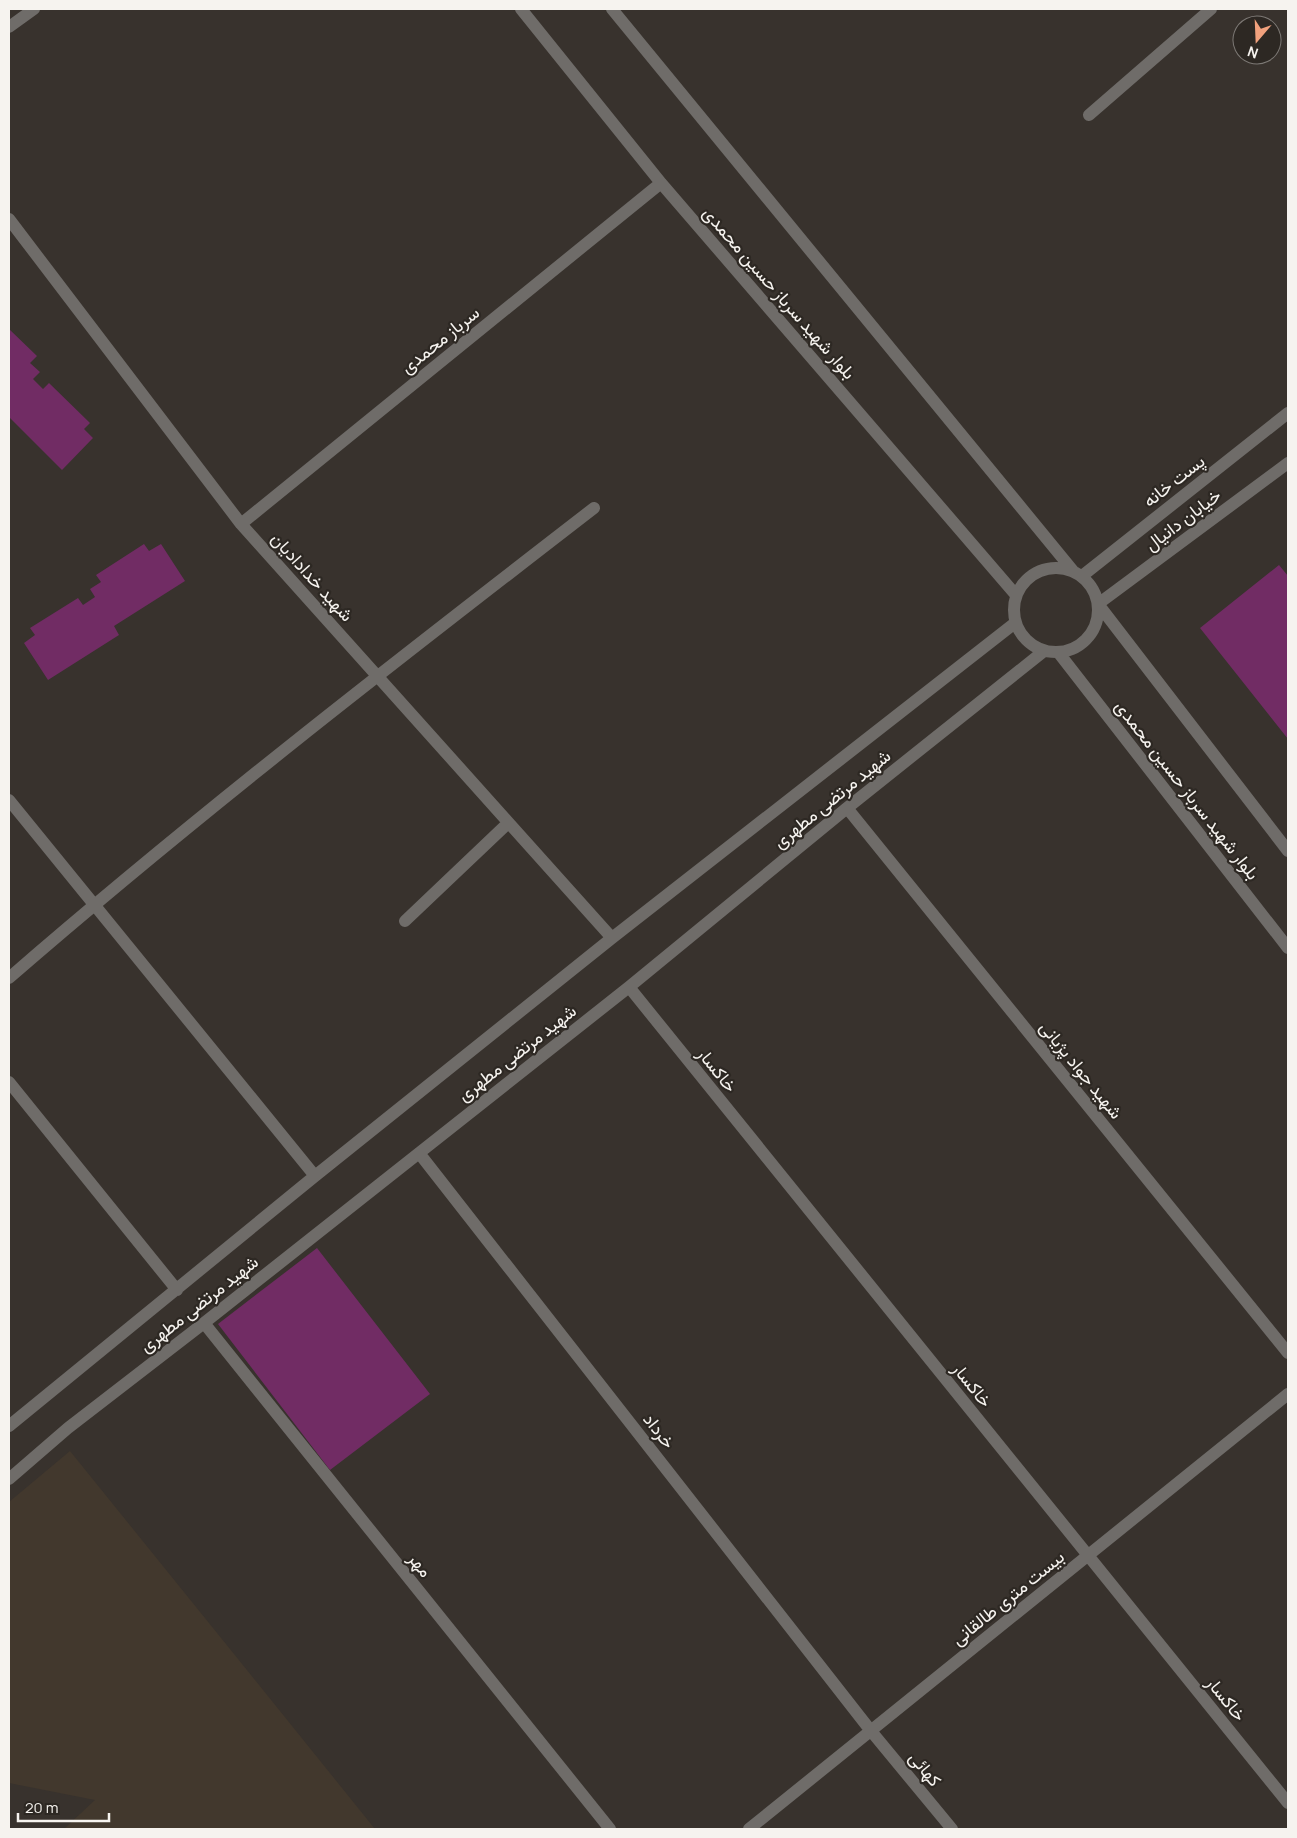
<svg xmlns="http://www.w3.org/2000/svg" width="1297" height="1838" font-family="Manrope,Vazirmatn,sans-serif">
<rect width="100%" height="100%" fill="#38322d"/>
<path fill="#42382d" d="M 70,1451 L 255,1680 L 375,1829 L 64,1829 L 95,1800 L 9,1783 L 9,1502 Z"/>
<path fill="#712c64" d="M 9,329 L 37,356 L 30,363 L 40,372 L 33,379 L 43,389 L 49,383 L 90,423 L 84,429 L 93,438 L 62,470 L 9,417 Z
M 144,544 L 149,551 L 161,544 L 185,581 L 114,626 L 119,635 L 48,680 L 24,643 L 35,635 L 30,628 L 78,598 L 83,605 L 95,597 L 90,589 L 101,582 L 96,575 Z
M 1279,565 L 1288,576 L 1288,739 L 1200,628 Z
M 317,1248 L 430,1394 L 330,1470 L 218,1324 Z"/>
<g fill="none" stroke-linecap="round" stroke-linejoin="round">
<path stroke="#6f6c69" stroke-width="12" d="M 521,9 L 661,183 L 1016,595
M 612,9 L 1074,572
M 9,27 L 34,9
M 1089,115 L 1211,9
M 9,219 L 241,524 L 612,938
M 1288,463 L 1098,604 L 1288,851
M 241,524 L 661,183
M1014 610a42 42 0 1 1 84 0a42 42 0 1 1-84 0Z
M 1082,576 L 1288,413
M 1058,652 L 1288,948
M 9,800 L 315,1176
M 847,808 L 1288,1353
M 405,921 L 508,823
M 9,978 C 198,814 396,661 594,508
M 629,987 L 1288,1803
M 9,1082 L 177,1290
M 419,1153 L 871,1731 L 952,1829
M 204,1323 L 610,1829
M 9,1426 L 315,1176 L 612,938 L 1015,623
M 9,1479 L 68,1428 L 204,1323 L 629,987 L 847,808 L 1044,651
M 749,1829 L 1288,1394"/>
</g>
<g text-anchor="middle" stroke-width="4.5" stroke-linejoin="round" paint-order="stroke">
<g font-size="18" fill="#f6f3ef" stroke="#2d2823">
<text transform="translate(779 293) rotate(49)" y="6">بلوار شهید سرباز حسین محمدی</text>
<text transform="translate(440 340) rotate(-39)" y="6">سرباز محمدی</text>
<text transform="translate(1174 481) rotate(-38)" y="6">پست خانه</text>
<text transform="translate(1183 520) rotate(-37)" y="6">خیابان دانیال</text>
<text transform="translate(312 577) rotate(48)" y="6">شهید خدادادیان</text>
<text transform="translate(1187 790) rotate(52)" y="6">بلوار شهید سرباز حسین محمدی</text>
<text transform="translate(832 799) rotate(-39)" y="6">شهید مرتضی مطهری</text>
<text transform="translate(517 1053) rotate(-38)" y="6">شهید مرتضی مطهری</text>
<text transform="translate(717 1070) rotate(51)" y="6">خاکسار</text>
<text transform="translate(1081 1070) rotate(51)" y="6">شهید جواد پژیانی</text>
<text transform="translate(199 1304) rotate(-38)" y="6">شهید مرتضی مطهری</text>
<text transform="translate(972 1385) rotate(51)" y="6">خاکسار</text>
<text transform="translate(659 1431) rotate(52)" y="6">خرداد</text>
<text transform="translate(420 1565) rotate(51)" y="6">مهر</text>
<text transform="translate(1008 1598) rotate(-39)" y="6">بیست متری طالقانی</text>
<text transform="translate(1226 1699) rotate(51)" y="6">خاکسار</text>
<text transform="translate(925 1769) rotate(51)" y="6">کهائی</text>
</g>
</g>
<rect width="1297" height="1838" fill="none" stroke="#f6f3ef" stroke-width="20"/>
<g transform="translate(1257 40) rotate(199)"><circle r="24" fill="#2d2823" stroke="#7d7975"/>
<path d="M0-4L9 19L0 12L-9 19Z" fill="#f1a17d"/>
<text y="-8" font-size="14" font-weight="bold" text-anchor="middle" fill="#f6f3ef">N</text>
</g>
<path d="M18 1813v8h91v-8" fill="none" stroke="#f6f3ef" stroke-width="2.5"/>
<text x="25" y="1813" font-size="15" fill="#f6f3ef" stroke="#2d2823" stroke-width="4" paint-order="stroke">20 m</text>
</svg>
